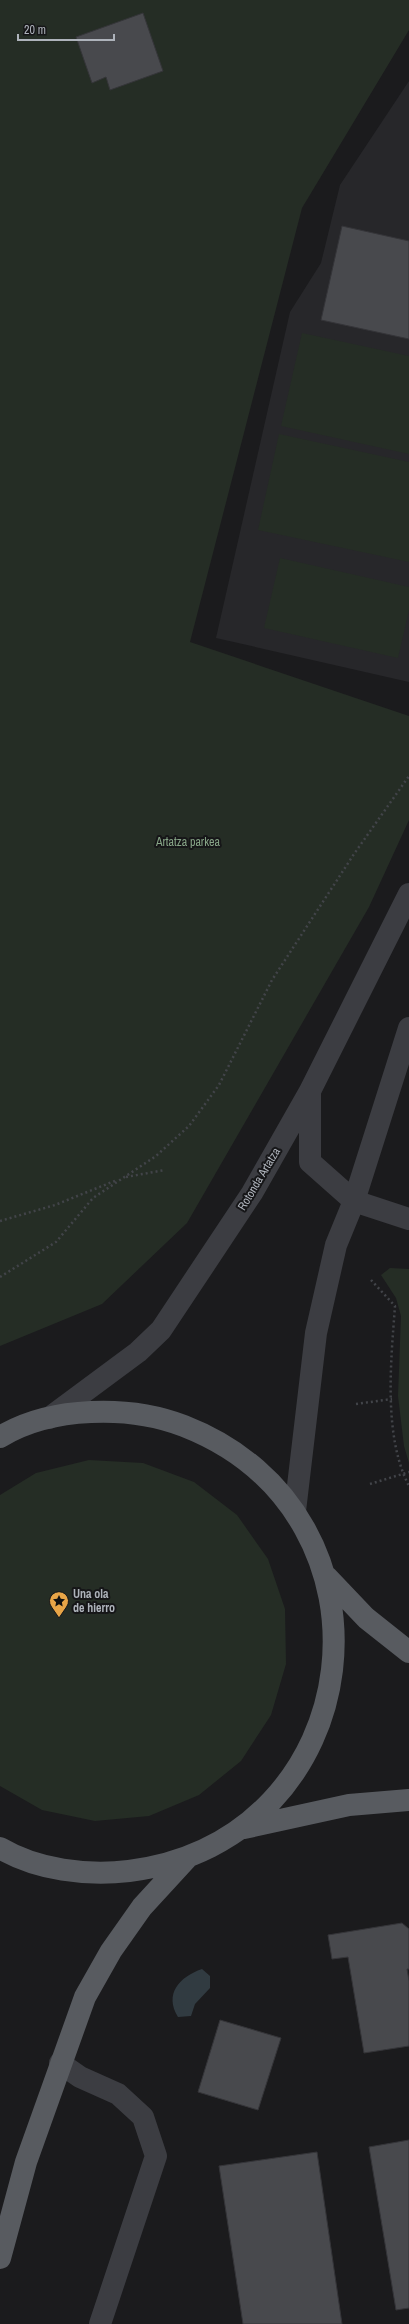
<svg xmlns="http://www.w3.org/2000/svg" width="409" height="2324" font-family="'Archivo Narrow',sans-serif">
<rect width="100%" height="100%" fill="#1b1b1d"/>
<path fill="#27272a" d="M 409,81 L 409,682 L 216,638 L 290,312 L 321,263 L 340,185 Z"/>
<path fill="#252d25" d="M 0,0 L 409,0 L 409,30 L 302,208 L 190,642 L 409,716 L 409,820 L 369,907 L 187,1223 L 102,1304 L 0,1346 Z
M 302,333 L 409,356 L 409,454 L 281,426 Z
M 279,434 L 409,462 L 409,562 L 258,530 Z
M 280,558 L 409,587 L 409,610 L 398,658 L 264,628 Z
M 390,1268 L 409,1269 L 409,1463 L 404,1446 L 398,1396 L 401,1316 L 396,1298 L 381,1275 Z
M 89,1460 L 143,1463 L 194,1482 L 237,1515 L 268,1559 L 285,1609 L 286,1664 L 271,1715 L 241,1761 L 199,1795 L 149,1816 L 95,1821 L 42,1810 L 0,1786 L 0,1495 L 36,1473 Z"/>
<path fill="#313b41" d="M 202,1969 L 210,1976 L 210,1988 L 195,2004 L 191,2016 L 178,2017 C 164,1994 179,1977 202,1969 Z"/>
<path fill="#48494d" stroke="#353539" d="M 143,13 L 163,71 L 110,90 L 106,77 L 92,83 L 76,37 Z
M 342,226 L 409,241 L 409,339 L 321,320 Z
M 402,1923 L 409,1929 L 409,1969 L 407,1969 L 409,1981 L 409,2046 L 364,2053 L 348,1957 L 332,1959 L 328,1935 Z
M 220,2020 L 281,2038 L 258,2110 L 198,2092 Z
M 409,2140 L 409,2308 L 396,2310 L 369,2147 Z
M 317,2152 L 342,2324 L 243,2324 L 219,2166 Z"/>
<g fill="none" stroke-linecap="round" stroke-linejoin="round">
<path stroke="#424449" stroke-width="2.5" stroke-dasharray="2 3" stroke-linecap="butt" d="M 126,1177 L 165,1170
M 0,1221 L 55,1205 L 117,1180
M 0,1277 L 56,1242 L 93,1198 L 156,1156 L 189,1126 L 219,1085 L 272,980 L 354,854 L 409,776
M 371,1280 L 395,1306 C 391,1361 383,1436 409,1486
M 356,1404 L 392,1399
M 370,1484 L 409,1472"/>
<path stroke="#3c3d42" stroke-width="22" d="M 310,1092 L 310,1162 L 354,1201 L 409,1219
M 49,1418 L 138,1352 L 161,1330 L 252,1193 L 310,1091 L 409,894
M 295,1511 L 316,1333 L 336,1245 L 354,1201 L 409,1028
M 60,2063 L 80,2077 L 118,2094 L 143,2117 L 156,2156 L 100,2324"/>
<path stroke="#585b60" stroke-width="22" d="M 0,1437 C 51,1406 130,1405 184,1426 C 409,1514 372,1840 129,1871 C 87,1876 37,1870 0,1848
M 327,1577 L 366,1618 L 409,1652
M 244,1828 L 349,1805 L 409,1800
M 0,2258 L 26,2162 L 85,1997 L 111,1951 L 142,1907 L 187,1858"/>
</g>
<defs>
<symbol id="sight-pin" viewBox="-11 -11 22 30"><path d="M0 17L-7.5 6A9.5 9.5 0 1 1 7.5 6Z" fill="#e8a547" stroke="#161618"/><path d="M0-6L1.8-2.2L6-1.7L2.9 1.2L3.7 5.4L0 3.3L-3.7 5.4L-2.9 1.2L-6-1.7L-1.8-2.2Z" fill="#111"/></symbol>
</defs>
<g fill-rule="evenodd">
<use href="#sight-pin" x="48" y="1590" width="22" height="30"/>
</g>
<g text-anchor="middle" stroke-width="4" stroke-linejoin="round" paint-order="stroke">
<g font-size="12" fill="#87a587" stroke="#161618">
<text x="188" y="846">Artatza parkea</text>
</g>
<g font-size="12" fill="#aeb3bb" stroke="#161618">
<text transform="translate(259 1179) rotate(-59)" y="4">Rotonda Artatza</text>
</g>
<g font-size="12" font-weight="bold" fill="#aeb3bb" stroke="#161618" text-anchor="start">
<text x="73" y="1598">Una ola<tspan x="73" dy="14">de hierro</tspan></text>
</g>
</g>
<path d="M18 34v6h96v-6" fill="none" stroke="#aeb3bb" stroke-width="2"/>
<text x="24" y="34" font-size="12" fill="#aeb3bb" stroke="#161618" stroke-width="3" paint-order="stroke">20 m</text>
</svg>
